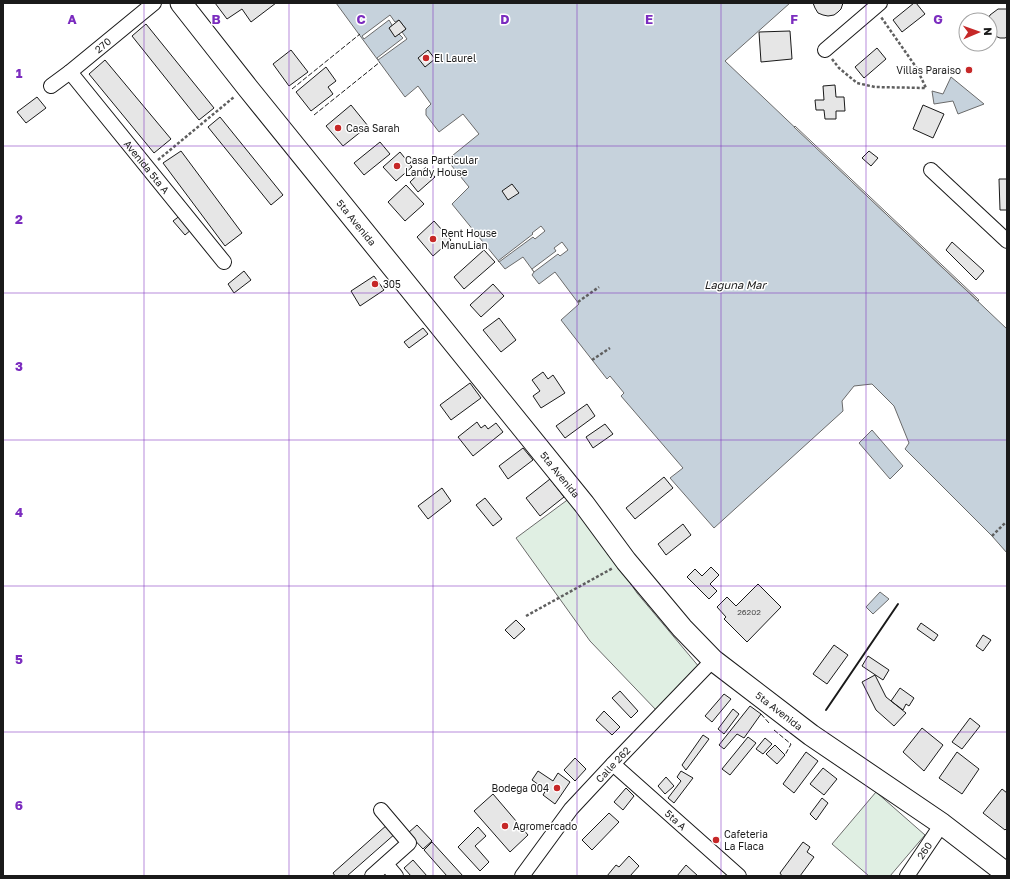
<svg xmlns="http://www.w3.org/2000/svg" width="1010" height="879" font-family="'Golos Text',sans-serif">
<rect width="100%" height="100%" fill="#fff"/>
<path fill="#e0efe3" stroke="#6a6a6a" d="M 570,498 L 582,513 L 637,593 L 700,668 L 657,711 L 590,641 L 516,538 Z
M 876,792 L 925,835 L 890,876 L 869,876 L 832,844 Z"/>
<path fill="#c6d2dc" stroke="#6a6a6a" d="M 336,3 L 790,3 L 725,61 L 1007,329 L 1007,553 L 992,536 L 905,449 L 909,443 L 894,406 L 872,384 L 854,386 L 842,401 L 843,411 L 714,528 L 670,478 L 683,468 L 621,396 L 624,393 L 610,376 L 607,379 L 561,320 L 579,304 L 555,272 L 539,284 L 532,275 L 534,272 L 523,257 L 505,269 L 452,204 L 469,187 L 447,160 L 479,134 L 463,114 L 439,132 L 426,115 L 426,109 L 431,104 L 418,86 L 405,97 Z
M 951,77 L 984,104 L 958,114 L 953,101 L 934,104 L 932,91 L 943,94 Z
M 872,430 L 903,466 L 890,479 L 859,443 Z
M 880,592 L 889,599 L 873,614 L 866,607 Z"/>
<path fill="#fff" stroke="#6a6a6a" d="M 390,15 L 395,22 L 399,20 L 406,29 L 402,32 L 407,39 L 378,60 L 377,58 L 403,38 L 399,34 L 395,36 L 389,28 L 392,25 L 389,20 L 364,39 L 362,36 Z
M 795,126 L 979,300 L 978,301 L 794,127 Z
M 541,226 L 545,231 L 535,239 L 533,237 L 499,262 L 498,261 L 533,234 L 532,233 Z
M 562,242 L 568,250 L 560,256 L 558,254 L 534,272 L 532,269 L 556,251 L 554,248 Z"/>
<path fill="#e6e6e6" stroke="#1a1a1a" d="M 215,3 L 276,3 L 251,22 L 242,9 L 227,19 Z
M 813,3 L 843,3 L 841,9 L 838,12 L 834,15 L 828,16 L 823,15 L 818,13 L 815,8 Z
M 914,3 L 916,3 L 925,14 L 902,32 L 893,20 Z
M 998,9 L 1007,9 L 1007,37 L 1005,38 L 1000,38 L 995,36 L 990,30 L 990,20 L 988,20 L 990,15 Z
M 399,20 L 406,29 L 395,37 L 389,28 Z
M 146,24 L 214,108 L 199,120 L 132,36 Z
M 790,31 L 792,59 L 761,62 L 759,32 Z
M 877,48 L 886,59 L 864,78 L 855,67 Z
M 291,50 L 308,72 L 289,86 L 273,64 Z
M 428,50 L 435,59 L 425,67 L 418,58 Z
M 105,60 L 171,139 L 154,153 L 89,74 Z
M 326,67 L 336,81 L 328,87 L 333,94 L 311,111 L 296,92 Z
M 835,85 L 836,97 L 844,97 L 845,111 L 836,111 L 836,119 L 825,119 L 824,110 L 816,110 L 815,100 L 824,100 L 823,86 Z
M 37,97 L 46,108 L 26,123 L 17,112 Z
M 351,105 L 368,126 L 343,146 L 326,126 Z
M 923,105 L 944,114 L 933,138 L 913,129 Z
M 220,117 L 283,195 L 271,205 L 208,127 Z
M 380,142 L 390,154 L 364,175 L 354,163 Z
M 181,151 L 242,233 L 225,246 L 163,163 Z
M 869,151 L 878,158 L 871,166 L 862,158 Z
M 400,152 L 412,167 L 396,181 L 383,167 Z
M 426,167 L 435,177 L 418,192 L 410,182 Z
M 999,179 L 1007,179 L 1007,210 L 1000,210 Z
M 512,184 L 519,193 L 508,200 L 502,191 Z
M 406,185 L 424,204 L 405,221 L 388,202 Z
M 181,215 L 192,229 L 185,235 L 173,221 Z
M 434,221 L 451,240 L 433,256 L 417,237 Z
M 952,242 L 984,271 L 976,280 L 946,250 Z
M 484,250 L 495,262 L 464,289 L 454,277 Z
M 244,271 L 251,280 L 234,293 L 228,284 Z
M 374,276 L 384,290 L 360,306 L 351,291 Z
M 493,284 L 504,296 L 481,317 L 470,305 Z
M 499,318 L 516,340 L 501,352 L 483,330 Z
M 423,328 L 428,334 L 409,348 L 404,342 Z
M 543,372 L 548,379 L 553,375 L 565,393 L 541,408 L 533,396 L 540,391 L 532,380 Z
M 470,383 L 481,398 L 451,420 L 440,405 Z
M 587,404 L 595,416 L 565,438 L 556,426 Z
M 477,422 L 481,428 L 485,425 L 488,429 L 496,423 L 503,432 L 473,456 L 458,437 Z
M 605,424 L 613,434 L 593,448 L 586,437 Z
M 523,448 L 533,460 L 508,479 L 499,466 Z
M 664,477 L 673,488 L 635,519 L 626,508 Z
M 550,479 L 564,497 L 540,516 L 526,498 Z
M 442,488 L 451,501 L 428,519 L 418,506 Z
M 485,498 L 502,519 L 493,526 L 476,505 Z
M 683,524 L 691,535 L 666,555 L 658,544 Z
M 711,567 L 719,575 L 710,584 L 717,591 L 709,599 L 687,577 L 695,569 L 702,576 Z
M 758,584 L 781,607 L 747,642 L 724,619 L 726,617 L 717,607 L 727,597 L 736,606 Z
M 516,620 L 525,629 L 514,639 L 505,630 Z
M 921,623 L 938,635 L 934,641 L 917,629 Z
M 983,635 L 991,640 L 983,651 L 976,646 Z
M 834,645 L 848,655 L 827,684 L 813,674 Z
M 868,656 L 889,670 L 883,680 L 862,666 Z
M 875,675 L 886,697 L 906,713 L 894,726 L 876,710 L 862,682 Z
M 900,688 L 914,698 L 909,706 L 906,704 L 903,710 L 891,701 Z
M 620,691 L 638,711 L 631,718 L 612,698 Z
M 724,694 L 731,699 L 712,722 L 705,716 Z
M 750,706 L 761,714 L 744,738 L 737,734 L 724,749 L 719,745 Z
M 733,709 L 739,714 L 724,734 L 718,729 Z
M 604,711 L 620,727 L 612,735 L 596,720 Z
M 970,718 L 980,726 L 962,749 L 952,742 Z
M 922,728 L 943,745 L 924,771 L 903,752 Z
M 703,735 L 709,739 L 686,770 L 682,765 Z
M 748,737 L 756,743 L 730,775 L 722,769 Z
M 765,738 L 772,744 L 763,754 L 756,749 Z
M 775,745 L 785,755 L 777,764 L 766,754 Z
M 806,752 L 818,761 L 794,793 L 783,784 Z
M 957,752 L 979,769 L 962,794 L 939,778 Z
M 575,758 L 586,769 L 575,781 L 564,770 Z
M 823,768 L 837,779 L 824,795 L 810,784 Z
M 538,771 L 553,781 L 558,773 L 570,782 L 555,804 L 543,795 L 546,790 L 532,780 Z
M 681,771 L 693,778 L 674,803 L 668,798 L 681,781 L 677,777 Z
M 666,777 L 674,786 L 665,794 L 658,786 Z
M 626,788 L 634,796 L 623,810 L 614,802 Z
M 1002,789 L 1007,793 L 1007,828 L 1005,830 L 983,813 Z
M 493,794 L 528,835 L 510,852 L 474,811 Z
M 822,798 L 828,803 L 816,820 L 810,814 Z
M 609,813 L 619,822 L 592,850 L 582,840 Z
M 388,824 L 396,833 L 347,876 L 335,876 L 333,873 Z
M 417,825 L 432,841 L 423,849 L 408,833 Z
M 478,827 L 486,836 L 475,846 L 489,862 L 480,871 L 458,847 Z
M 432,842 L 463,876 L 447,876 L 424,850 Z
M 803,842 L 810,847 L 807,852 L 814,857 L 800,876 L 782,876 L 780,873 Z
M 629,856 L 639,866 L 630,876 L 607,876 L 616,865 L 619,867 Z
M 413,860 L 427,876 L 411,876 L 404,868 Z
M 686,865 L 698,876 L 677,876 Z"/>
<g fill="none" stroke-linecap="round" stroke-linejoin="round">
<defs>
<g id="minor">
<path d="M 825,50 L 880,3"/>
<path id="s1" d="M 70,72 L 224,262"/>
<path id="s2" d="M 51,86 L 70,72 L 154,3"/>
<path d="M 931,170 L 1007,241"/>
<path id="s3" d="M 613,764 L 739,876"/>
<path d="M 386,864 L 396,876"/>
<path d="M 372,876 L 409,843 L 381,810"/>
<path id="s4" d="M 522,876 L 571,809 L 613,764 L 713,660"/>
<path id="s5" d="M 907,876 L 942,824"/>
</g>
<g id="highway">
<path id="s6" d="M 181,3 L 247,87 L 584,504 L 626,561 L 682,628 L 713,660 L 811,735 L 942,824 L 1007,874"/>
</g>
</defs>
<use href="#minor" stroke="#1a1a1a" stroke-width="16"/>
<use href="#highway" stroke="#1a1a1a" stroke-width="23"/>
<path stroke="#5f5f5f" stroke-width="2.5" stroke-dasharray="3 2" stroke-linecap="butt" d="M 832,59 L 839,68 L 857,83 L 875,87 L 926,88 L 916,67 L 881,17
M 158,160 L 234,97
M 578,302 L 599,287
M 592,360 L 610,348
M 992,536 L 1006,522
M 526,616 L 613,568"/>
<use href="#minor" stroke="#fff" stroke-width="14"/>
<use href="#highway" stroke="#fff" stroke-width="21"/>
<path stroke="#1a1a1a" stroke-width="1" stroke-dasharray="5 2" stroke-linecap="butt" d="M 292,89 L 360,34
M 314,115 L 380,62
M 761,714 L 769,723
M 774,730 L 791,744 L 785,755"/>
<path stroke="#1a1a1a" stroke-width="2" d="M 826,710 L 898,604"/>
</g>
<path fill="none" stroke="#7b2cbf" stroke-width="1" stroke-opacity="0.55" d="M 144,3 L 144,876M 289,3 L 289,876M 433,3 L 433,876M 577,3 L 577,876M 721,3 L 721,876M 866,3 L 866,876M 3,146 L 1007,146M 3,293 L 1007,293M 3,440 L 1007,440M 3,586 L 1007,586M 3,732 L 1007,732"/>
<g fill="#c62828" stroke="#fff" stroke-width="1.5">
<circle cx="426" cy="58" r="4"/>
<circle cx="969" cy="70" r="4"/>
<circle cx="338" cy="128" r="4"/>
<circle cx="397" cy="166" r="4"/>
<circle cx="433" cy="239" r="4"/>
<circle cx="375" cy="284" r="4"/>
<circle cx="557" cy="788" r="4"/>
<circle cx="505" cy="826" r="4"/>
<circle cx="716" cy="840" r="4"/>
</g>
<g text-anchor="middle" stroke-width="3" stroke-linejoin="round" paint-order="stroke">
<g font-size="8" fill="#4d4d4d">
<text x="749" y="615">26202</text>
</g>
<g font-size="10" fill="#1a1a1a" stroke="#fff">
<text dy="4" stroke="none"><textPath href="#s2" startOffset="66">270</textPath></text>
<text dy="4" stroke="none"><textPath href="#s1" startOffset="122">Avenida 5ta A</textPath></text>
<text dy="4" stroke="none"><textPath href="#s6" startOffset="281">5ta Avenida</textPath></text>
<text dy="4" stroke="none"><textPath href="#s6" startOffset="605">5ta Avenida</textPath></text>
<text dy="4" stroke="none"><textPath href="#s6" startOffset="929">5ta Avenida</textPath></text>
<text dy="4" stroke="none"><textPath href="#s4" startOffset="144">Calle 262</textPath></text>
<text dy="4" stroke="none"><textPath href="#s3" startOffset="84">5ta A</textPath></text>
<text dy="4" stroke="none"><textPath href="#s5" startOffset="31">260</textPath></text>
</g>
<g font-size="10" fill="#1a1a1a" stroke="#fff" text-anchor="start">
<text x="434" y="62">El Laurel</text>
<text x="961" y="74" text-anchor="end">Villas Paraiso</text>
<text x="346" y="132">Casa Sarah</text>
<text x="405" y="164">Casa Particular<tspan x="405" dy="12">Landy House</tspan></text>
<text x="441" y="237">Rent House<tspan x="441" dy="12">ManuLian</tspan></text>
<text x="383" y="288">305</text>
<text x="549" y="792" text-anchor="end">Bodega 004</text>
<text x="513" y="830">Agromercado</text>
<text x="724" y="838">Cafeteria<tspan x="724" dy="12">La Flaca</tspan></text>
</g>
<g font-size="11" font-style="italic" fill="#1a1a1a" stroke="#fff">
<text x="735" y="289">Laguna Mar</text>
</g>
</g>
<g font-size="13" text-anchor="middle" font-weight="bold" fill="#7b2cbf" stroke="#fff" stroke-width="3" stroke-linejoin="round" paint-order="stroke">
<text x="72" y="24">A</text>
<text x="216" y="24">B</text>
<text x="361" y="24">C</text>
<text x="505" y="24">D</text>
<text x="649" y="24">E</text>
<text x="794" y="24">F</text>
<text x="938" y="24">G</text>
<text x="19" y="78">1</text>
<text x="19" y="224">2</text>
<text x="19" y="371">3</text>
<text x="19" y="517">4</text>
<text x="19" y="664">5</text>
<text x="19" y="810">6</text>
</g>
<rect width="1010" height="879" fill="none" stroke="#1a1a1a" stroke-width="8"/>
<g transform="translate(978 32) rotate(88)"><circle r="19" fill="#ffffff" stroke="#a3a3a3"/>
<path d="M0-3L7 15L0 10L-7 15Z" fill="#c62828"/>
<text y="-6" font-size="11" font-weight="bold" text-anchor="middle" fill="#1a1a1a">N</text>
</g>
</svg>
